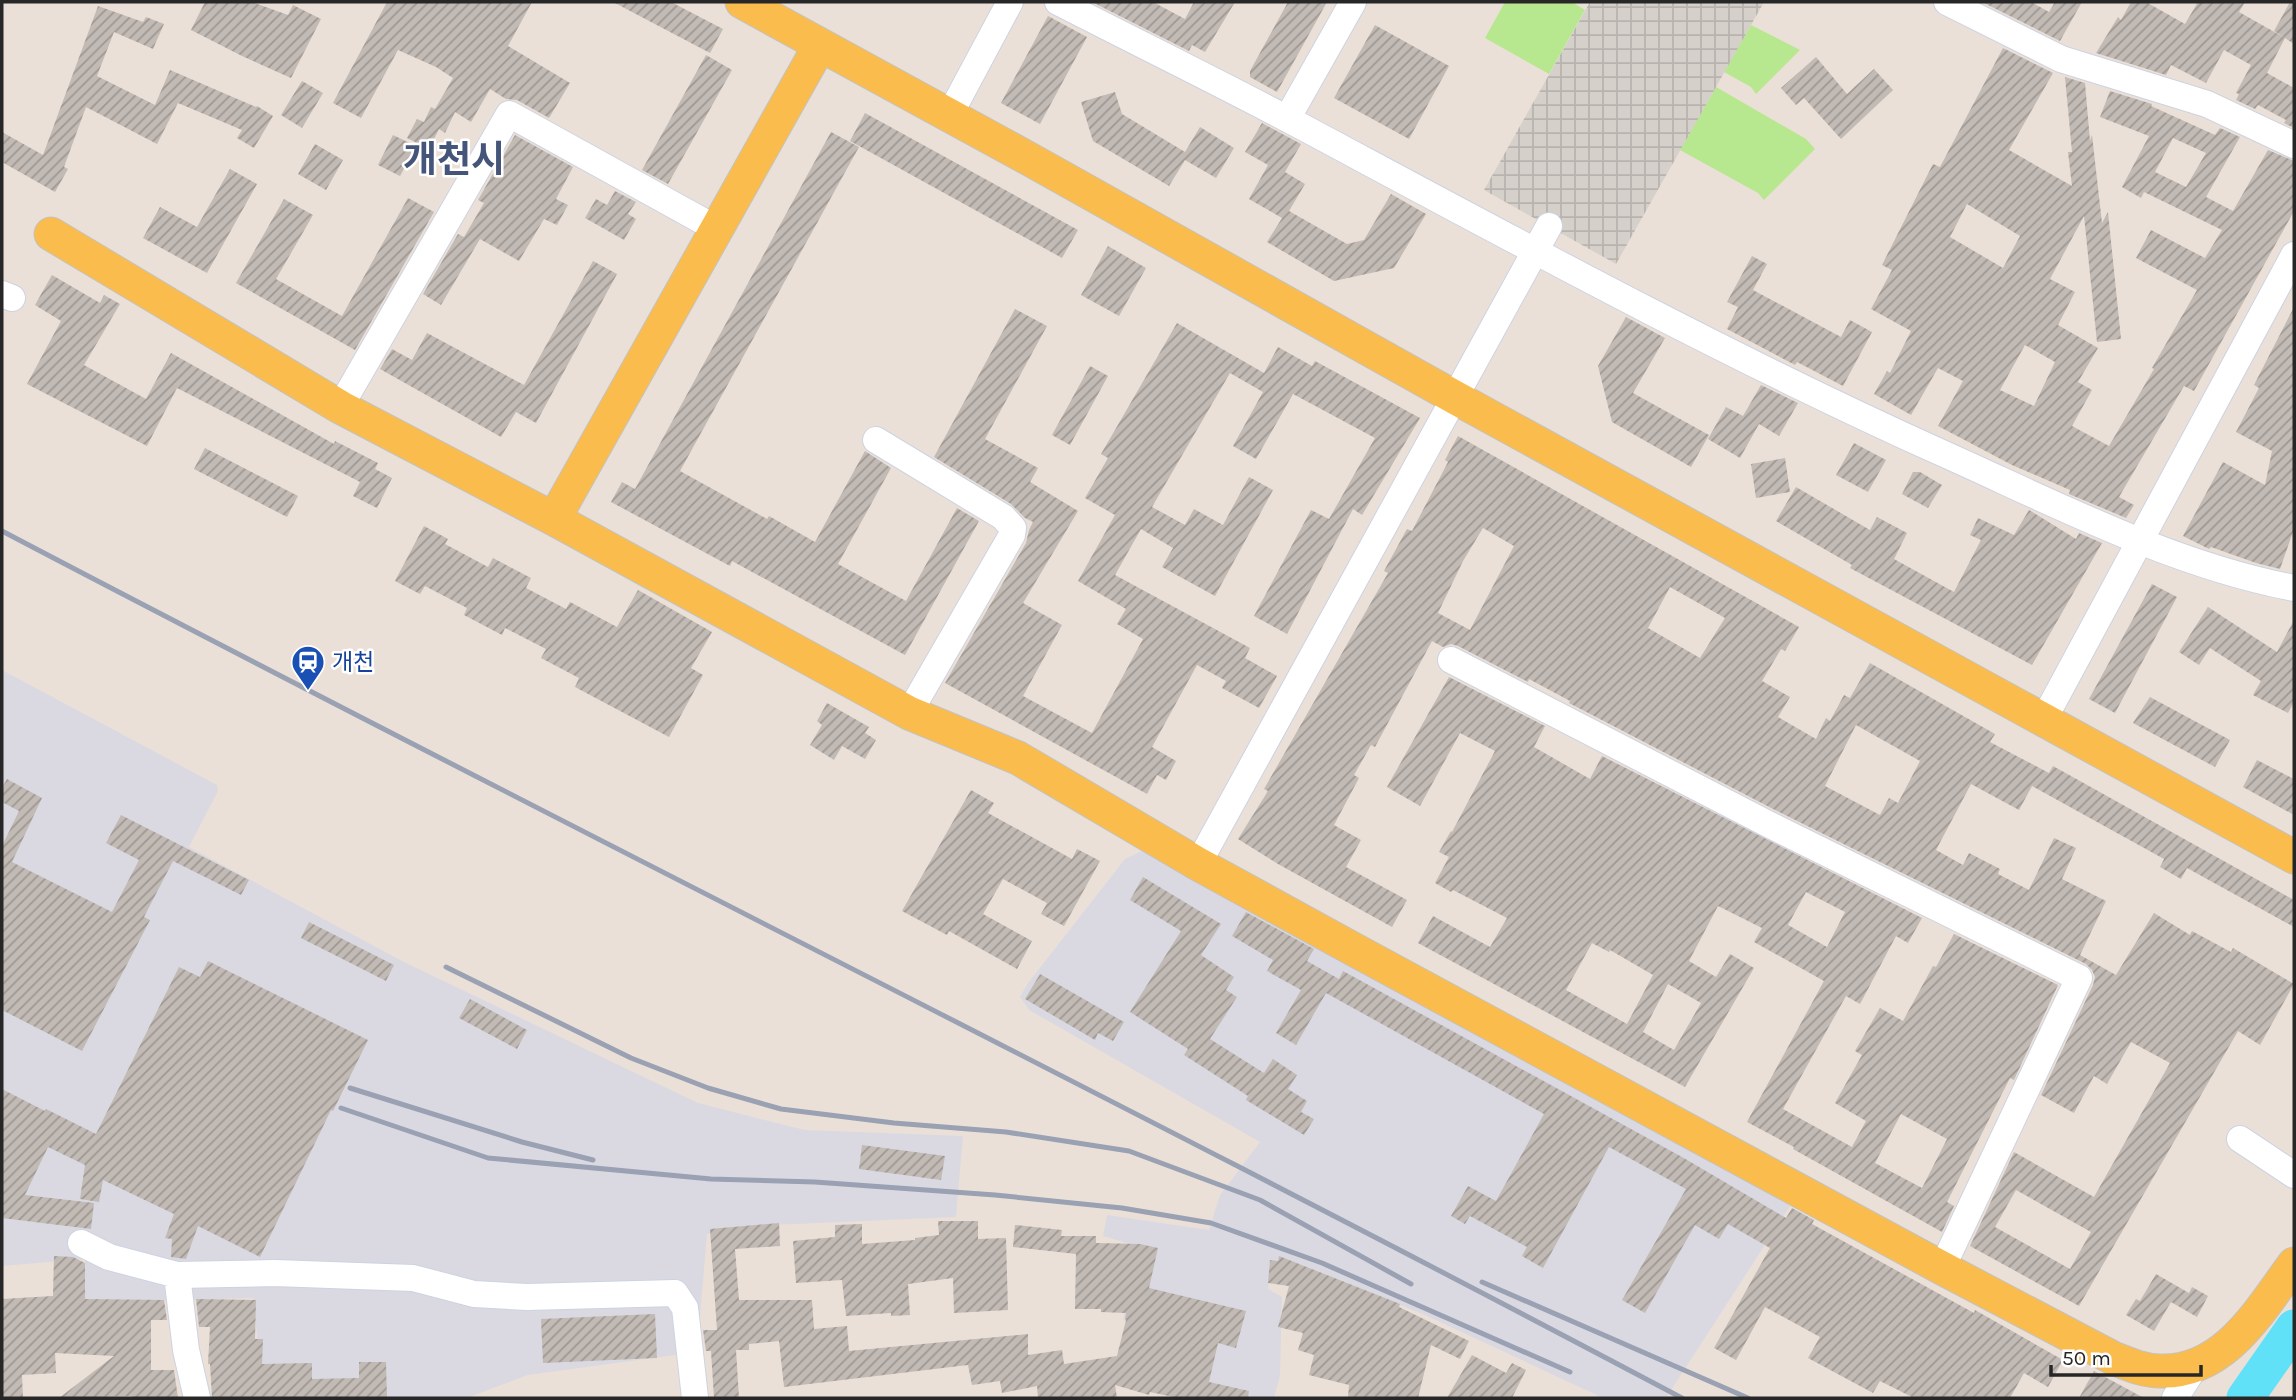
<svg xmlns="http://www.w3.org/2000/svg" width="2296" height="1400" font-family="Karla,'Noto Sans KR',sans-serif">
<defs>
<pattern id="plaza-grid" width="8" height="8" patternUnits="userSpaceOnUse" patternTransform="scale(1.75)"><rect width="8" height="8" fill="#d6d0ca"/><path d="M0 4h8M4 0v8" fill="none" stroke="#b8b3ae"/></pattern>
<pattern id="building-hatch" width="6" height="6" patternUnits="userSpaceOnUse" patternTransform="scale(1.75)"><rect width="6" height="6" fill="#c2bab4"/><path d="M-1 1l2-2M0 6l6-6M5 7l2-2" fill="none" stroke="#9e9792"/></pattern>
</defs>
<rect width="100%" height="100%" fill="#ebe0d7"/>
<path fill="#dad9e2" d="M 2,670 L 217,785 L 218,791 L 189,847 L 404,962 L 698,1103 L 805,1130 L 963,1136 L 956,1217 L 773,1225 L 707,1234 L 697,1352 L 528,1375 L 467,1398 L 264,1398 L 253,1298 L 85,1303 L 85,1259 L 2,1266 Z
M 1146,849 L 1794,1200 L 1666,1398 L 1603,1398 L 1425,1315 L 1299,1264 L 1270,1263 L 1268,1289 L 1282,1297 L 1280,1376 L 1274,1398 L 1191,1398 L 1205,1343 L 1123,1320 L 1140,1247 L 1103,1236 L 1107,1215 L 1209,1230 L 1220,1195 L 1260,1142 L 1029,1010 L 1020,997 L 1028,983 L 1125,859 Z"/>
<path fill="#b7e78e" d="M 1505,2 L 1572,2 L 1585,10 L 1549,74 L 1485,38 Z
M 1751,25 L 1800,50 L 1756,94 L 1751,87 L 1724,72 Z
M 1716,87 L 1806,139 L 1815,149 L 1764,200 L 1758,193 L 1680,150 Z"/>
<path fill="url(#plaza-grid)" d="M 1590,2 L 1764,2 L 1616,264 L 1484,190 Z"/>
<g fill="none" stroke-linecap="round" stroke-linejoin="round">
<path stroke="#60e1f7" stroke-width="37" d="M 2245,1398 L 2294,1328"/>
</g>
<path fill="url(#building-hatch)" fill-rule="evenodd" d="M 205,2 L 252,2 L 288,15 L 293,5 L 321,19 L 291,78 L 242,56 L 191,30 Z
M 387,2 L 532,2 L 508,46 L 570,83 L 549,118 L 517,100 L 506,99 L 490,89 L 471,122 L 455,112 L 445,133 L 439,129 L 429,149 L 407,138 L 417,119 L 424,122 L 431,107 L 435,109 L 453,78 L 436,67 L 398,50 L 361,118 L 333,103 Z
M 613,2 L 671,2 L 723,29 L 710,53 Z
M 1092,2 L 1153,2 L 1185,19 L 1194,2 L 1235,2 L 1205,52 L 1192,45 L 1189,51 Z
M 1288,2 L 1327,2 L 1277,92 L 1250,77 L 1250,71 Z
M 1982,2 L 2031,2 L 2049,12 L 2055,2 L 2082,2 L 2060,41 Z
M 2131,2 L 2146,2 L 2185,24 L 2198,2 L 2245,2 L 2239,12 L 2285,38 L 2267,73 L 2294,88 L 2294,128 L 2284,123 L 2286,120 L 2258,105 L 2255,109 L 2236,100 L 2239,94 L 2236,93 L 2251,65 L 2224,50 L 2206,83 L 2171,65 L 2166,75 L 2096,53 L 2118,17 L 2121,20 Z
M 2290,2 L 2294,2 L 2294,44 L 2274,31 Z
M 98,6 L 143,22 L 146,17 L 164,24 L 153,49 L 114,32 L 97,76 L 155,105 L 170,70 L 256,107 L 257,106 L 273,116 L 254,148 L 237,138 L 242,130 L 178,103 L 157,144 L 86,107 L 64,167 L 68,169 L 55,192 L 2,162 L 2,132 L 43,155 Z
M 1048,16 L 1087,37 L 1040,124 L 1001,103 Z
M 1375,25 L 1449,66 L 1409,139 L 1334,98 Z
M 2003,48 L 2053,73 L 2009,150 L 2072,186 L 2068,152 L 2072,152 L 2065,77 L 2085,83 L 2090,141 L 2092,135 L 2102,223 L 2108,212 L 2121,339 L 2097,342 L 2084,216 L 2050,279 L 2075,292 L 2058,325 L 2098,348 L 2078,382 L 2092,390 L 2072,426 L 2109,446 L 2154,369 L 2152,368 L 2197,290 L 2136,258 L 2151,230 L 2205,258 L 2222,230 L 2144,192 L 2141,198 L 2122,187 L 2149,136 L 2100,117 L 2110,91 L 2152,104 L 2151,106 L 2215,135 L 2220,128 L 2240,137 L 2206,197 L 2233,211 L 2268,150 L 2294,161 L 2294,211 L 2194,391 L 2184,386 L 2119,497 L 2134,505 L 2126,518 L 2069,494 L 2070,490 L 2012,465 L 1938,426 L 1963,381 L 1938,368 L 1911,415 L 1874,394 L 1887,371 L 1890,373 L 1911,331 L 1871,309 L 1892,270 L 1882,265 L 1933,164 L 1940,167 ZM 2173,138 L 2206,153 L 2186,187 L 2155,172 ZM 1967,204 L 2020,236 L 2003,268 L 1950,237 ZM 2025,345 L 2055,362 L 2034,406 L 2000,390 Z
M 706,55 L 732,70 L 668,184 L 642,170 Z
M 1816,57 L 1847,94 L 1874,69 L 1893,90 L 1841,139 L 1804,98 L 1796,105 L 1781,88 Z
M 302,81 L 323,93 L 302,128 L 281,115 Z
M 1115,92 L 1122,114 L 1185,152 L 1200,127 L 1234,148 L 1216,178 L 1185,160 L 1169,186 L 1093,141 L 1081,102 Z
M 865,113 L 1078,230 L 1062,258 L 850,141 Z
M 1262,123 L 1301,144 L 1285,172 L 1305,184 L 1289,211 L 1347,244 L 1364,240 L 1391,194 L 1426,214 L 1394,268 L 1334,281 L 1267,242 L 1282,218 L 1249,199 L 1268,165 L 1245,152 Z
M 831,132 L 859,147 L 680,471 L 767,519 L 769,516 L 815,542 L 865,451 L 891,468 L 838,564 L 906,601 L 957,508 L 979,521 L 905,655 L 732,561 L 730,566 L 611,502 L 622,482 L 635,489 Z
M 393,135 L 416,146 L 400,176 L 378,165 Z
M 515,135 L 573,167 L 556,199 L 568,205 L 557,225 L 544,219 L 519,261 L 480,239 L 441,305 L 423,294 L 458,234 L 464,237 L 484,203 L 478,200 Z
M 315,144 L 343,160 L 326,190 L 298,174 Z
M 230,169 L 257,184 L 207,273 L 143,238 L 160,207 L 197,227 Z
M 615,191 L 636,202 L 628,214 L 636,219 L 624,240 L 585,218 L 596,199 L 607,205 Z
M 408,198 L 434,212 L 355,350 L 236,283 L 284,199 L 313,215 L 276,279 L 342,316 Z
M 1108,246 L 1146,268 L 1119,316 L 1081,295 Z
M 1752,256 L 1767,264 L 1753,290 L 1841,337 L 1850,320 L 1872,332 L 1843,386 L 1797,362 L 1795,365 L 1727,329 L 1738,307 L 1727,302 Z
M 593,261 L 617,274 L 536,423 L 516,412 L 501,437 L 380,369 L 392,349 L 412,360 L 427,333 L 524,385 Z
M 52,275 L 100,303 L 104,295 L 120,304 L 84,365 L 146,399 L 171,353 L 334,444 L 335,441 L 378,463 L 375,469 L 392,478 L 377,508 L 353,496 L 360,482 L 177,388 L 147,446 L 27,384 L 61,321 L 35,305 Z
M 2294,307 L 2294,529 L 2280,569 L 2256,563 L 2211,547 L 2209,549 L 2183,536 L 2223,462 L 2265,485 L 2272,451 L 2236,432 L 2259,388 L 2254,385 Z
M 1015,309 L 1047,326 L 985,439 L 1038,468 L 1030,482 L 1078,511 L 1023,603 L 1062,625 L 1023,696 L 1092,733 L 1143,639 L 1117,624 L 1126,609 L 1078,581 L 1115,515 L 1085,498 L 1108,458 L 1101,454 L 1177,323 L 1264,373 L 1278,347 L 1312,366 L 1315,361 L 1420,418 L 1362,515 L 1353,509 L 1287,634 L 1254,616 L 1311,510 L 1329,519 L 1375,438 L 1293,394 L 1256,459 L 1233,446 L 1263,392 L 1230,373 L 1152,507 L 1185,525 L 1194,509 L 1223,525 L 1249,477 L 1273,490 L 1215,596 L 1162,567 L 1173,548 L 1141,529 L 1115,575 L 1250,648 L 1245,658 L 1277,676 L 1259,708 L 1222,688 L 1226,681 L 1197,665 L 1152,747 L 1176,761 L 1166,780 L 1157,775 L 1147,794 L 945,683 L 1026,543 L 1029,530 L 1033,522 L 1025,518 L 1011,504 L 934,457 Z
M 1626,317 L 1665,338 L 1633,393 L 1709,435 L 1691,467 L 1612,422 L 1598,366 Z
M 1090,366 L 1108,376 L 1070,445 L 1052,435 Z
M 1761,385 L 1798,403 L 1779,436 L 1759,424 L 1740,458 L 1708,439 L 1726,407 L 1743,416 Z
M 1458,436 L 1799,627 L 1785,651 L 1781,649 L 1762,681 L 1790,697 L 1778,717 L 1816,739 L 1826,718 L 1830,721 L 1844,695 L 1850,698 L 1870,663 L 1995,734 L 1990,742 L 2049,773 L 2053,766 L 2294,900 L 2294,927 L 2187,868 L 2181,879 L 2160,867 L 2164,859 L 2032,786 L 2019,810 L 1971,784 L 1936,850 L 1963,865 L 1969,853 L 2000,869 L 1998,874 L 2029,890 L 2054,838 L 2076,848 L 2062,879 L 2106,901 L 2080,955 L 2116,975 L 2154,913 L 2190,935 L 2192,931 L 2231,952 L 2233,948 L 2294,984 L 2260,1045 L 2238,1031 L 2079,1306 L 1970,1246 L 2014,1152 L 2094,1197 L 2170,1063 L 2131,1042 L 2107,1084 L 2094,1076 L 2074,1113 L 2041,1095 L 2093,985 L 2095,977 L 2092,970 L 2086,964 L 1775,810 L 1569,703 L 1570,701 L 1529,679 L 1528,682 L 1458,646 L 1451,644 L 1443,647 L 1432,641 L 1375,747 L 1371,745 L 1354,775 L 1359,778 L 1334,825 L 1361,840 L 1346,867 L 1407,900 L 1392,927 L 1278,864 L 1238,839 L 1268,791 L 1264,789 L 1388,573 L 1384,571 L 1407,529 L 1412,531 L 1448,462 L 1445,460 ZM 1483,528 L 1514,546 L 1470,630 L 1438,613 L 1463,561 ZM 1670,587 L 1725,618 L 1700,658 L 1648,628 ZM 1856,725 L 1920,761 L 1898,803 L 1889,798 L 1880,815 L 1825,786 ZM 2016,1190 L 2091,1232 L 2070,1269 L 1995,1227 Z
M 1854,443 L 1886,460 L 1868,492 L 1836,475 Z
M 205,448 L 298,496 L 287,517 L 194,469 Z
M 1785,458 L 1790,492 L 1756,498 L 1751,464 Z
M 1913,472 L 1920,472 L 1942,485 L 1928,508 L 1902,494 Z
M 1796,487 L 1870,530 L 1877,517 L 1907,533 L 1894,559 L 1954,592 L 1981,540 L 1970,535 L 1978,518 L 2014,535 L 2029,510 L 2076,539 L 2079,533 L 2102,543 L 2032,665 L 1850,568 L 1852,565 L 1776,521 Z
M 424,526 L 448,539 L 445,544 L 488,567 L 493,558 L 531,578 L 526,588 L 566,609 L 570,602 L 617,627 L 638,590 L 712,632 L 691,668 L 703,675 L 669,737 L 575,687 L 579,678 L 541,658 L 546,649 L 505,628 L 502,635 L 464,615 L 467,608 L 425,586 L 420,594 L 395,581 Z
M 2152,584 L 2177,597 L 2115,713 L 2089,699 Z
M 2208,607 L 2277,652 L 2294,620 L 2294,702 L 2288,713 L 2253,695 L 2261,681 L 2210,648 L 2199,665 L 2179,652 Z
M 1449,677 L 1545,726 L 1534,747 L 1590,779 L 1602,756 L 1922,918 L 1908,943 L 1896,936 L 1860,1004 L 1846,996 L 1783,1109 L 1852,1147 L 1866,1121 L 1835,1103 L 1862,1055 L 1855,1051 L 1880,1008 L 1903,1021 L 1933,966 L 1936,967 L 1954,934 L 2058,985 L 2014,1080 L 2010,1078 L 1947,1202 L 1954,1206 L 1942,1232 L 1793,1149 L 1794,1147 L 1747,1122 L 1824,981 L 1754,942 L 1762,928 L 1718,906 L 1689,961 L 1716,977 L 1730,954 L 1754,968 L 1685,1087 L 1418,943 L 1433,916 L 1490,947 L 1507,918 L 1453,890 L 1451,892 L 1435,883 L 1449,857 L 1439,852 L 1451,831 L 1452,832 L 1495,751 L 1460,733 L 1420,806 L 1387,787 ZM 1806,892 L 1845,912 L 1827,947 L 1788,925 ZM 1592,943 L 1609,952 L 1610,950 L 1653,975 L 1627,1024 L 1566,990 ZM 1668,984 L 1701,1003 L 1674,1050 L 1643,1032 ZM 1901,1114 L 1947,1139 L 1922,1188 L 1875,1163 Z
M 2150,697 L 2230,740 L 2215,767 L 2133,723 Z
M 827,703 L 869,727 L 865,733 L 876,740 L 865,759 L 842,746 L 834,760 L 810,745 L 822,725 L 817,721 Z
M 2257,760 L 2294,779 L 2294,815 L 2243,787 Z
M 7,779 L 42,798 L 12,862 L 112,912 L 139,860 L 106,843 L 121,815 L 249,880 L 241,895 L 173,861 L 144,917 L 150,920 L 82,1051 L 2,1010 L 2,846 L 19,811 L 2,802 L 2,788 Z
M 971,790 L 994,803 L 988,813 L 1072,859 L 1077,849 L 1100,861 L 1064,926 L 1041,914 L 1047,903 L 1003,879 L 983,914 L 1032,941 L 1017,969 L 949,931 L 947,935 L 902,911 Z
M 1143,877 L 1221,924 L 1201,955 L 1234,977 L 1226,990 L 1237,997 L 1210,1039 L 1264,1073 L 1273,1059 L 1297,1075 L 1288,1089 L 1307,1101 L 1301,1112 L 1314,1119 L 1304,1135 L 1246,1100 L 1248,1096 L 1184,1055 L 1188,1049 L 1130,1012 L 1181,931 L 1130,900 Z
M 1246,912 L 1314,949 L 1307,961 L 1339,979 L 1343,971 L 1682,1157 L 1786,1218 L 1792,1208 L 1814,1220 L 1812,1224 L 1974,1313 L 1975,1310 L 2063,1360 L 2048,1387 L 2024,1373 L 2010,1398 L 1914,1398 L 1880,1381 L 1873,1393 L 1808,1358 L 1820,1337 L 1765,1307 L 1736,1360 L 1714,1348 L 1770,1248 L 1728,1224 L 1719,1239 L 1695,1225 L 1645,1313 L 1622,1300 L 1686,1189 L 1609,1147 L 1543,1268 L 1522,1256 L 1527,1247 L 1470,1216 L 1465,1224 L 1451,1216 L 1468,1186 L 1496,1201 L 1544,1114 L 1326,993 L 1296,1045 L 1276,1033 L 1301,990 L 1267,971 L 1273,960 L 1232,936 Z
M 309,922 L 394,965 L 386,981 L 301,938 Z
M 208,961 L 368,1040 L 333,1111 L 331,1110 L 260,1257 L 198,1226 L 186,1259 L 171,1257 L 172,1239 L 165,1238 L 174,1214 L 103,1180 L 99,1202 L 80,1199 L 85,1165 L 48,1147 L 25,1195 L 94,1203 L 91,1229 L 2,1218 L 2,1089 L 45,1111 L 46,1109 L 96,1134 L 179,967 L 200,977 Z
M 1040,974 L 1124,1022 L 1113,1041 L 1098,1033 L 1095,1040 L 1025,999 Z
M 470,999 L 527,1030 L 517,1049 L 459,1018 Z
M 862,1145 L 945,1156 L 941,1180 L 859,1169 Z
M 938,1221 L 978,1221 L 978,1239 L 1006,1238 L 1008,1310 L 954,1313 L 953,1278 L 908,1284 L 910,1315 L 891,1316 L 891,1313 L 846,1316 L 842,1280 L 796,1283 L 793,1241 L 835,1237 L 835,1225 L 862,1224 L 862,1244 L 915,1240 L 915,1238 L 939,1235 Z
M 779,1223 L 780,1246 L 735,1249 L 739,1300 L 812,1300 L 814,1329 L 847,1326 L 849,1351 L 1028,1334 L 1028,1355 L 1062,1350 L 1064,1364 L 1117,1356 L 1126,1320 L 1125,1319 L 1126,1313 L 1101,1312 L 1101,1309 L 1075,1309 L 1076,1254 L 1013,1247 L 1015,1225 L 1062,1230 L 1061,1236 L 1096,1236 L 1096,1243 L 1140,1244 L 1158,1248 L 1149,1288 L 1246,1311 L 1236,1348 L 1218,1343 L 1209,1382 L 1249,1391 L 1248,1398 L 1178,1398 L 1150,1392 L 1149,1395 L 1115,1385 L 1117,1398 L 1038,1398 L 1037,1386 L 1002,1393 L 1000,1381 L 972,1385 L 968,1365 L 784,1387 L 779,1341 L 749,1344 L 749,1350 L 736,1350 L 739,1398 L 714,1398 L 711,1351 L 706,1351 L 703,1330 L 717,1330 L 710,1229 Z
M 54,1256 L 73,1257 L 85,1263 L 85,1299 L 164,1300 L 167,1320 L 151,1320 L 151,1370 L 174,1370 L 178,1398 L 132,1398 L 132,1396 L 59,1398 L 114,1356 L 55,1353 L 56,1373 L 22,1375 L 23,1398 L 2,1398 L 2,1299 L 53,1296 Z
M 1279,1256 L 1400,1304 L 1399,1307 L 1469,1341 L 1460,1359 L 1431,1345 L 1418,1398 L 1348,1398 L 1349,1385 L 1309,1375 L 1314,1355 L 1298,1350 L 1303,1333 L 1278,1327 L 1289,1286 L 1268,1283 L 1270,1260 L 1278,1261 Z
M 2156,1274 L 2189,1293 L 2192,1287 L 2208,1296 L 2197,1317 L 2171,1302 L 2154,1331 L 2126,1315 L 2136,1299 L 2140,1301 Z
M 196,1299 L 256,1300 L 255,1339 L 263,1339 L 262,1364 L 312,1363 L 312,1379 L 359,1378 L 359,1362 L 386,1362 L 387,1398 L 212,1398 L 210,1364 L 208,1364 L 210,1327 L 199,1327 Z
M 655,1314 L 657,1358 L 543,1363 L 541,1319 Z
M 1472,1355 L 1506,1373 L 1512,1363 L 1526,1370 L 1512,1398 L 1447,1398 Z
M 2094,1371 L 2144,1398 L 2079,1398 Z"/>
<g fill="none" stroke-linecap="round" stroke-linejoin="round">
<defs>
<path id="minor" d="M 1058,2 C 1138,43 1218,82 1297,124 C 1510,238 1722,354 1942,453 C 2056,504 2170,564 2294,588
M 1947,2 L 2061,59 L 2207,104 L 2294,145
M 949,116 L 1010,2
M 1287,119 L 1353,2
M 2,294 L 12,298
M 340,407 L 509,114 L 717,229
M 876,440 L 1003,517 L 1013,528 L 1012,535 L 909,713
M 1451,660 L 1768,824 L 2079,978 L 1942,1268
M 2044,719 L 2294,255
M 1198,864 L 1549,226
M 2240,1139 L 2294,1175
M 81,1243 L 109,1257 L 177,1275 L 275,1273 L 413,1278 L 474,1294 L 527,1297 L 675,1293 L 685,1308 L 695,1398
M 177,1275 L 186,1350 L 197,1398
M 2175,1398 L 2196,1365"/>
<path id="major" d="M 742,2 L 1031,160 L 1456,398 L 2294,857
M 51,234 L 340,407 L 554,519 L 909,713 L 1018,758 L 1198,864 L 1353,949 L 1942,1268 L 2113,1358 C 2128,1364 2143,1371 2160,1371 C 2225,1373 2260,1310 2294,1264
M 554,519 L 820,45"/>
</defs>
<use href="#minor" stroke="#ccd3e2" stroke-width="28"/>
<use href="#major" stroke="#c3c3c3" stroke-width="35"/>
<use href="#minor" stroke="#fff" stroke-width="26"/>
<use href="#major" stroke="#fabc4d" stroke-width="33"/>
<path stroke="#9aa1b3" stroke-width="5" d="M 2,531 C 560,824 1125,1103 1682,1398
M 446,967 L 631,1058 L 708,1088 L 781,1109 L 894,1123 L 1006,1132 L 1129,1151 L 1260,1200 L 1411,1284
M 350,1088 L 522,1142 L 593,1160
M 341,1108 L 488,1158 L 711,1179 L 815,1182 L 995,1195 L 1122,1208 L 1211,1223 L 1322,1263 L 1570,1372
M 1482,1282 L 1748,1398"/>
</g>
<defs>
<symbol id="station-pin" viewBox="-11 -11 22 30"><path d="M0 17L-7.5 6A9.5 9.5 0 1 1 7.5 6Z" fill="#1a4fb4" stroke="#fff"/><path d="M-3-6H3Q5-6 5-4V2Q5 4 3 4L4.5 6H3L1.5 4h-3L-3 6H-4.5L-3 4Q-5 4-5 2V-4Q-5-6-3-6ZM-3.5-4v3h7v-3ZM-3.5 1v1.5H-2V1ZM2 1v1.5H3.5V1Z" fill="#fff"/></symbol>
</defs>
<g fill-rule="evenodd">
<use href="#station-pin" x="289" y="643" width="38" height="52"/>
</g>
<g text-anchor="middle" stroke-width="5" stroke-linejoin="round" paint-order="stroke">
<g font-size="23" fill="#164399" stroke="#fff" text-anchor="start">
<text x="332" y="670">개천</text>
</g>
<g font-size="37" font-weight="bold" fill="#45557a" stroke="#fff">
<text x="454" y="172">개천시</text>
</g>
</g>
<rect width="2296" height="1400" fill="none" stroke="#272727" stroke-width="7"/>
<path d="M2051 1365v10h150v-10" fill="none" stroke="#272727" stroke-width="3.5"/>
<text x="2062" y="1365" font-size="21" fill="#272727" stroke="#ffffff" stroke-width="5" paint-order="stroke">50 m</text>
</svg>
